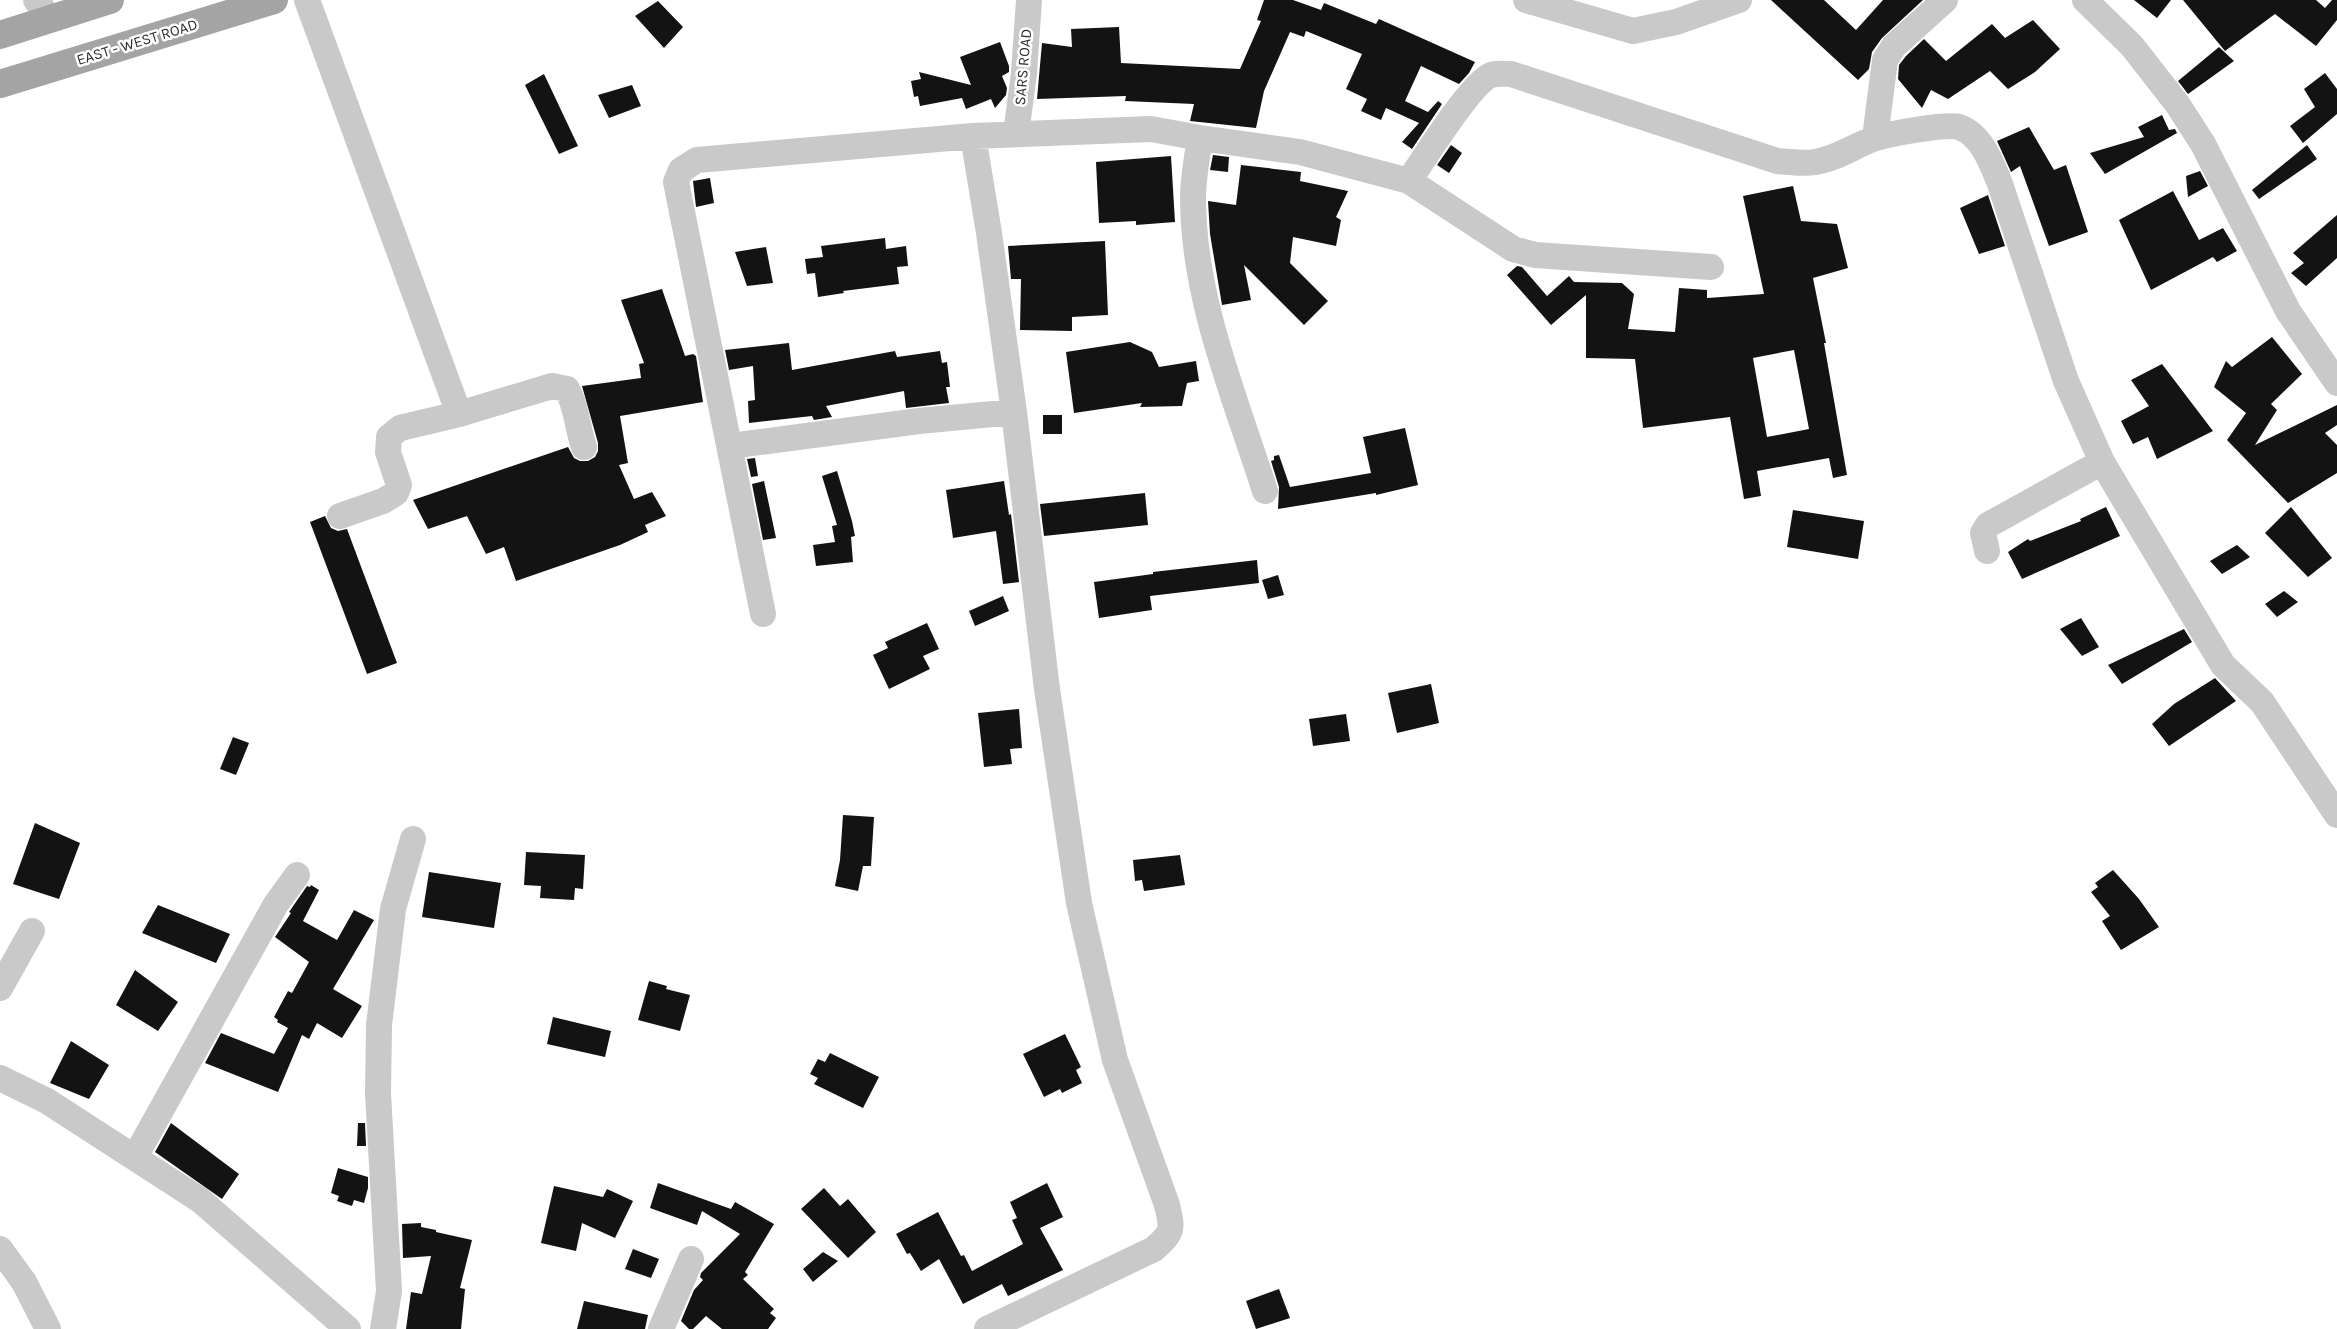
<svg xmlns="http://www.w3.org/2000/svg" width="2337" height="1329" font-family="Karla,sans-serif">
<rect width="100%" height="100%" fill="#fff"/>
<path fill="#131313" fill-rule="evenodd" d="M 1264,0 L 1293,0 L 1321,10 L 1324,3 L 1376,24 L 1379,19 L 1475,62 L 1469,73 L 1459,84 L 1421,66 L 1405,101 L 1428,112 L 1438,101 L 1442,104 L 1412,149 L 1402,142 L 1419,123 L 1386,108 L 1381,120 L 1361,111 L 1367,99 L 1346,89 L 1362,54 L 1306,31 L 1304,37 L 1290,32 L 1264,91 L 1256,128 L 1190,121 L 1194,104 L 1125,101 L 1126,96 L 1037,99 L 1042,43 L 1072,47 L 1071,29 L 1119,27 L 1121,63 L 1240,69 L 1261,21 L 1257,20 Z
M 1771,0 L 1824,0 L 1856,30 L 1883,0 L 1923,0 L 1882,38 L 1872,52 L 1869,69 L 1858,80 Z
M 2134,0 L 2171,0 L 2157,18 Z
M 2183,0 L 2316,0 L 2325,8 L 2332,0 L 2337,0 L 2337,20 L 2316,46 L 2275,14 L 2225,51 Z
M 658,1 L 683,27 L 664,48 L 635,16 Z
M 2033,20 L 2060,49 L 2035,72 L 2008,89 L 1990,71 L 1948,99 L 1931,90 L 1922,108 L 1898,79 L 1899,65 L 1906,56 L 1924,39 L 1946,61 L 1992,24 L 2005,38 Z
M 1000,42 L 1009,66 L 1009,72 L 1002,76 L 1007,88 L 1006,95 L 995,108 L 991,99 L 966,109 L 962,98 L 920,106 L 918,96 L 914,97 L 911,81 L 921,79 L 919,72 L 971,85 L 960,57 Z
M 2219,47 L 2234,61 L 2188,94 L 2178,81 Z
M 2325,73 L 2337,89 L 2337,114 L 2303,143 L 2290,126 L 2315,107 L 2304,89 Z
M 544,74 L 578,146 L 559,154 L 525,85 Z
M 632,85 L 641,106 L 609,118 L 598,95 Z
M 2162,115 L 2169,130 L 2175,129 L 2177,133 L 2105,174 L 2090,153 L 2144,137 L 2138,127 Z
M 2029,127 L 2054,170 L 2066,165 L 2088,232 L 2049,246 L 2020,166 L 2011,172 L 1997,141 Z
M 1451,145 L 1462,153 L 1449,173 L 1437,165 Z
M 2307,145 L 2317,159 L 2259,199 L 2252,190 Z
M 1213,155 L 1229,157 L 1228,172 L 1210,170 Z
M 1171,156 L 1175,222 L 1136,225 L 1136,221 L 1099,223 L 1096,162 Z
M 1241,165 L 1301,172 L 1300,181 L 1348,191 L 1336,217 L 1341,220 L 1336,246 L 1293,237 L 1290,263 L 1328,301 L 1304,325 L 1244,265 L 1251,300 L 1222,305 L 1210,234 L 1208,201 L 1236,205 Z
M 2200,171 L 2208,186 L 2188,197 L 2186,176 Z
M 710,178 L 714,203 L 696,207 L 693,181 Z
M 1793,186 L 1801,221 L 1837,224 L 1848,268 L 1813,278 L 1826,343 L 1824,343 L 1847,475 L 1833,478 L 1829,458 L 1757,471 L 1761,496 L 1744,499 L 1730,417 L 1643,428 L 1635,359 L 1586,358 L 1586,295 L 1551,325 L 1507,275 L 1517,266 L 1522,267 L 1547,296 L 1569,276 L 1574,282 L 1622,283 L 1634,294 L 1628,329 L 1675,332 L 1679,288 L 1707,290 L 1707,298 L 1764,294 L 1743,196 ZM 1794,350 L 1809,429 L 1767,437 L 1753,358 Z
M 2173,191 L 2199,240 L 2223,228 L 2237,251 L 2217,262 L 2213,257 L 2151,290 L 2119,220 Z
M 1988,195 L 2005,246 L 1979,254 L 1960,208 Z
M 2337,215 L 2337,258 L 2306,286 L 2291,273 L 2304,263 L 2293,253 Z
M 885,238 L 886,249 L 906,246 L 908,266 L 897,267 L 899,284 L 843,291 L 844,293 L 818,297 L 815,273 L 807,274 L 805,259 L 823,257 L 821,246 Z
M 1105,241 L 1108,315 L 1072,317 L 1072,331 L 1020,330 L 1021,279 L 1011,279 L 1008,246 Z
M 766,247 L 773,283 L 747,286 L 735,252 Z
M 662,289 L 685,356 L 693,354 L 696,356 L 703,402 L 620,416 L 628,463 L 619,465 L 634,499 L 652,492 L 666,516 L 645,525 L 648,532 L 620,545 L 516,581 L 504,547 L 486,554 L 467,516 L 428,529 L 413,500 L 568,447 L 574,458 L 580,461 L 588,461 L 595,457 L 598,451 L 598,443 L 582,386 L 641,378 L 639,364 L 644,363 L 621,300 Z
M 2272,337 L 2302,374 L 2271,404 L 2277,410 L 2255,445 L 2337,405 L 2337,425 L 2325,433 L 2337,445 L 2337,473 L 2288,503 L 2227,440 L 2246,413 L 2214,387 L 2226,361 L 2232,367 Z
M 1130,342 L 1152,352 L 1159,367 L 1196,361 L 1199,381 L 1187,383 L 1182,406 L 1140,407 L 1142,403 L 1074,413 L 1066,352 Z
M 789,343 L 792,370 L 895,351 L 897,357 L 940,351 L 942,363 L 947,362 L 950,387 L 946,387 L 949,403 L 906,408 L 904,391 L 826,406 L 832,417 L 814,420 L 812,416 L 749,423 L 748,401 L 755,400 L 753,366 L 729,370 L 725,350 Z
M 2162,364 L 2213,431 L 2157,459 L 2148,437 L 2133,444 L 2121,421 L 2149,406 L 2131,380 Z
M 1043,415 L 1062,415 L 1062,434 L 1043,434 Z
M 1405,428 L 1418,485 L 1376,495 L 1376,493 L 1278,509 L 1279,487 L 1271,461 L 1274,460 L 1274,456 L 1279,455 L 1290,487 L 1371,473 L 1363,437 Z
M 755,458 L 758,476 L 751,477 L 747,459 Z
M 837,471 L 852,521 L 855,536 L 851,537 L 853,562 L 816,566 L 813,545 L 835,542 L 832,526 L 837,525 L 822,476 Z
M 764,481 L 776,538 L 763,540 L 752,484 Z
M 1004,481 L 1009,515 L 1011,514 L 1019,582 L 1003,584 L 996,531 L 953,538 L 946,490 Z
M 1145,493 L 1148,525 L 1044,536 L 1040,504 Z
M 2106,507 L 2120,536 L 2022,579 L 2008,552 L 2028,539 L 2030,541 L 2081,521 L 2080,519 Z
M 2291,507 L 2332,558 L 2308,577 L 2265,533 Z
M 1793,510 L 1864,521 L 1858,559 L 1787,547 Z
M 325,516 L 331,528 L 338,531 L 347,529 L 397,663 L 367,674 L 310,522 Z
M 2237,545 L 2250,557 L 2222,574 L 2210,561 Z
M 1257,560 L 1259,583 L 1150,596 L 1152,610 L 1099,618 L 1094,582 L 1153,574 L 1153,572 Z
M 1278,575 L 1284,595 L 1268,599 L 1262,580 Z
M 2284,591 L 2298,602 L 2277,617 L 2265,604 Z
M 1003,596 L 1009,611 L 975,626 L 969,611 Z
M 2081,618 L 2099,647 L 2082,656 L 2060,629 Z
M 927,623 L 939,649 L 923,656 L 930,669 L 889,689 L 873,655 L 888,648 L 885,642 Z
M 2184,629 L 2192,642 L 2122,684 L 2108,665 Z
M 2215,678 L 2236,701 L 2169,746 L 2152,724 L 2174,704 Z
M 1431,684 L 1439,723 L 1397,733 L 1388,693 Z
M 1019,709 L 1022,748 L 1010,749 L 1012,764 L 984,767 L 978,713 Z
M 1346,714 L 1350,741 L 1313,746 L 1309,719 Z
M 233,737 L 249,743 L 236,775 L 220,769 Z
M 843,815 L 874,817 L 871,866 L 863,866 L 858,891 L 835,886 L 840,860 Z
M 35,823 L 80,843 L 59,899 L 13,884 Z
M 526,852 L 585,855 L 583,889 L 575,888 L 574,900 L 540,898 L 541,886 L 524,885 Z
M 1180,855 L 1185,885 L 1144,891 L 1142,880 L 1135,881 L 1133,860 Z
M 2113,870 L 2139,899 L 2159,927 L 2121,950 L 2102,921 L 2110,916 L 2091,892 L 2098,887 L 2095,883 Z
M 429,872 L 501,883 L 494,928 L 422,917 Z
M 311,885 L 319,890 L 303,921 L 337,940 L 354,910 L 374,920 L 333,989 L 362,1006 L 342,1038 L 317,1023 L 309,1039 L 302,1035 L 278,1092 L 205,1063 L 221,1033 L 274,1054 L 288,1028 L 277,1022 L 278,1020 L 274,1017 L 288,991 L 292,993 L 309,962 L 275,937 L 291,913 L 289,912 L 307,886 L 310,887 Z
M 158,905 L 230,934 L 216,963 L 142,933 Z
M 135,970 L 178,1002 L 158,1031 L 116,1005 Z
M 649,981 L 667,986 L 666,989 L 690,995 L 680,1031 L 638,1020 Z
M 553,1017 L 611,1031 L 605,1057 L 547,1044 Z
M 1065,1034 L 1081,1067 L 1076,1070 L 1082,1083 L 1062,1093 L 1060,1089 L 1044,1097 L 1023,1054 Z
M 71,1041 L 109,1065 L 89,1099 L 50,1083 Z
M 830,1053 L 879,1077 L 863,1108 L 814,1084 L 818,1078 L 810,1074 L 818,1059 L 825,1062 Z
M 171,1123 L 239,1174 L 222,1199 L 155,1152 Z
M 358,1123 L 365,1123 L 366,1146 L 357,1146 Z
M 338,1168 L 368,1177 L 368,1188 L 364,1203 L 354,1200 L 352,1206 L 337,1201 L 339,1196 L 331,1193 Z
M 658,1183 L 731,1209 L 735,1202 L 774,1224 L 745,1272 L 748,1275 L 743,1279 L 774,1309 L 770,1313 L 776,1318 L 768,1329 L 722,1329 L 706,1316 L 693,1329 L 689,1329 L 681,1321 L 694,1290 L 703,1280 L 700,1277 L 701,1273 L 740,1234 L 702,1211 L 697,1225 L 650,1208 Z
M 1047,1183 L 1063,1217 L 1040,1228 L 1063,1270 L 1008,1296 L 1002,1284 L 963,1304 L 939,1259 L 921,1271 L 910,1253 L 907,1254 L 896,1234 L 938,1212 L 961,1256 L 964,1255 L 972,1271 L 1023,1244 L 1012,1220 L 1017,1218 L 1010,1202 Z
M 554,1186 L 603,1197 L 607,1189 L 633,1201 L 615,1238 L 582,1223 L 576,1251 L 541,1243 Z
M 824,1188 L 840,1206 L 848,1199 L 876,1232 L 848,1258 L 801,1209 Z
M 421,1223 L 421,1227 L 436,1230 L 436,1232 L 472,1240 L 460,1288 L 465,1289 L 461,1329 L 406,1329 L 411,1292 L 422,1294 L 431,1256 L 403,1258 L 402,1224 Z
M 633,1249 L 659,1259 L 651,1278 L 625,1269 Z
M 823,1252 L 838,1261 L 813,1282 L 803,1269 Z
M 1279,1289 L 1290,1318 L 1256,1329 L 1246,1301 Z
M 584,1301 L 648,1315 L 645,1329 L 577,1329 Z"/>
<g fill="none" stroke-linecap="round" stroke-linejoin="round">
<path stroke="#c9c9c9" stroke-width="26" d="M 36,0 L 50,19
M 307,0 L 459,414
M 1526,0 L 1633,31 L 1676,22 L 1739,0
M 2085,0 L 2132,46 L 2178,105 L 2203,144 L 2288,311 L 2337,383
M 1016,134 L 1024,73 L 1029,0
M 973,136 L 989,233 L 1014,412 L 1047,689 L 1079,903 L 1115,1060 L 1167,1205 C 1173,1230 1173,1232 1154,1249 L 987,1329
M 1200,138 C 1197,158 1193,178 1193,198 C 1193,299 1235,397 1265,491
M 1875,138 L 1885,60 L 1894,46 L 1945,0
M 1409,181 C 1423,160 1471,83 1491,75 C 1497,73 1505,74 1511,74 L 1777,161 C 1789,162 1804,164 1815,162 C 1837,159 1855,145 1876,138 C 1890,134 1946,123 1959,127 C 1982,135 1992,164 2000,184 L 2066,381 L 2102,462 L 2223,665 L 2262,702 L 2337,815
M 730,446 L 919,421 L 1014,412
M 340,516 L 383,501 L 396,493 L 399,485 L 388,452 L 389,437 L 400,428 L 459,414 L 552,386 L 567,389 C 577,407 577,427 584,447
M 1987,551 L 1983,533 L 1988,525 L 2102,462
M 763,614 L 676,182 L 681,170 L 697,160 L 973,136 L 1151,129 L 1200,138 L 1300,152 L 1409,181 L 1513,249 L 1535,255 L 1711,267
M 0,988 L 32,931
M 0,1078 L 47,1101 L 200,1200 L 348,1329
M 135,1157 L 276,904 L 297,875
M 0,1249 L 24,1282 L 48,1329
M 383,1329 L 389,1291 L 378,1093 L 379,1025 L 393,909 L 413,839
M 661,1329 L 691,1259"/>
<path stroke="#a4a4a4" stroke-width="28" d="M 0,35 L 110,0
M 0,84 L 274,0"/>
</g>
<g text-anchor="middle" stroke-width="5" stroke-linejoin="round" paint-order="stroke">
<g font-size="15" fill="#2c2c2c" stroke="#fff">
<text transform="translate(137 42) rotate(-17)" y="5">EAST - WEST ROAD</text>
<text transform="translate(1023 67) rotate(-85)" y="5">SARS ROAD</text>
</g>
</g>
</svg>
